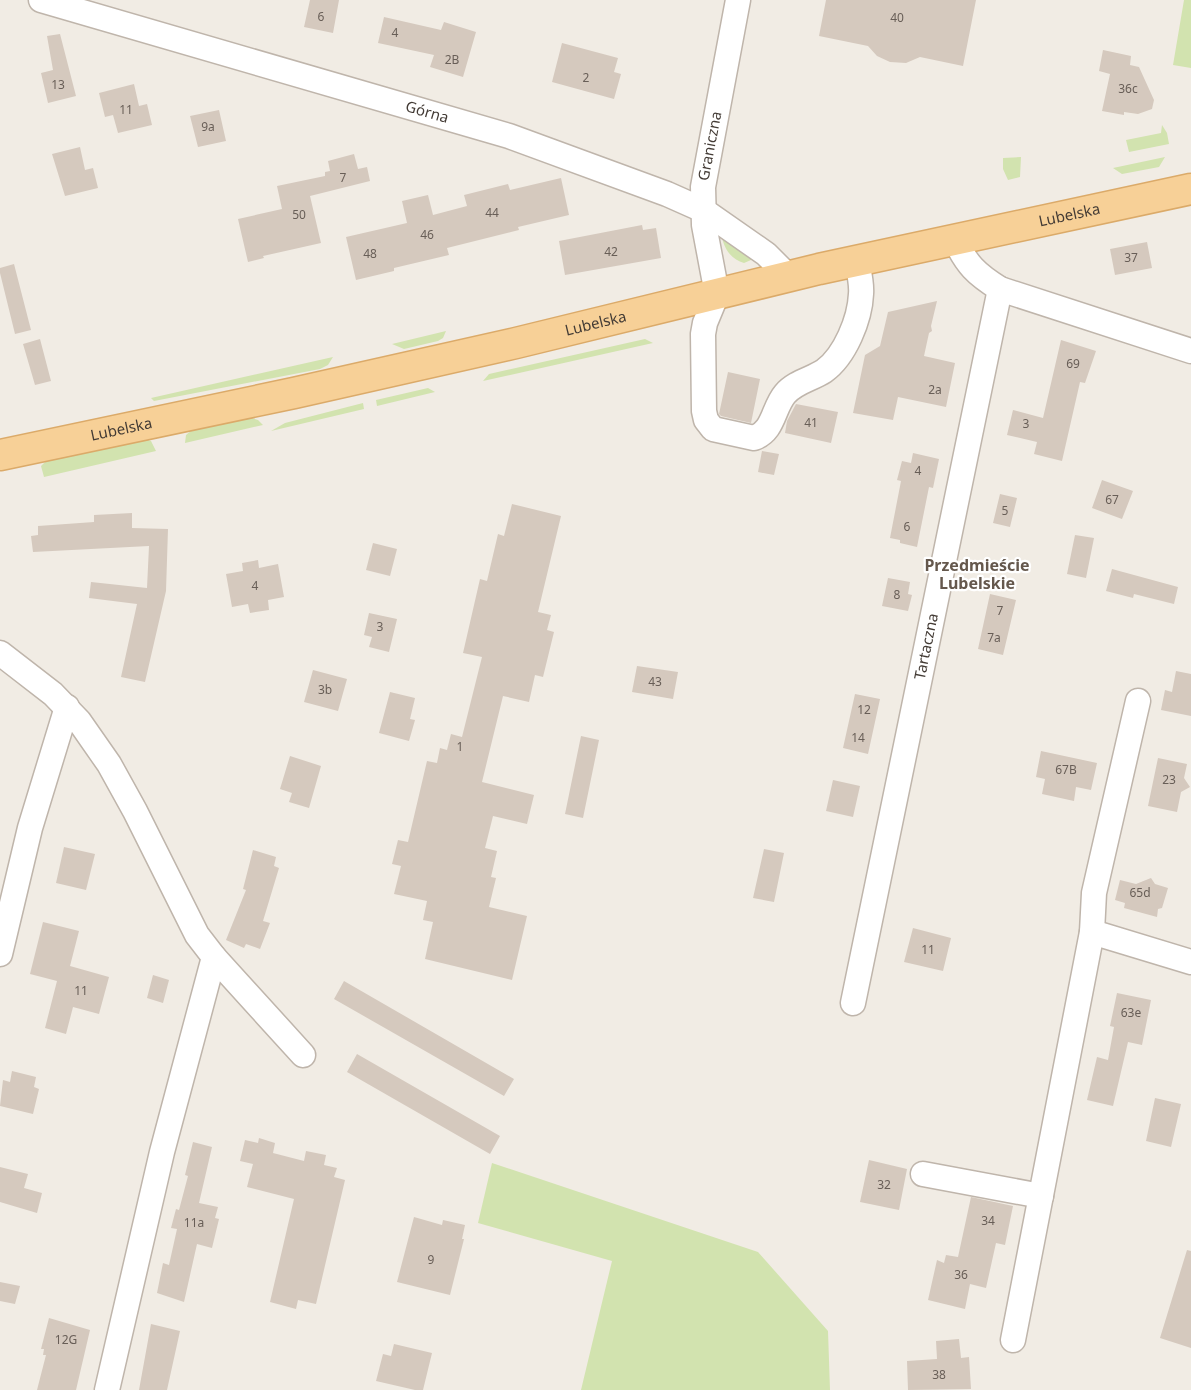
<svg xmlns="http://www.w3.org/2000/svg" width="1191" height="1390" font-family="'Noto Sans',sans-serif">
<rect width="100%" height="100%" fill="#f1ece4"/>
<path fill="#d2e3af" d="M 1184,0 L 1191,0 L 1191,68 L 1173,65 Z
M 1162,125 L 1167,133 L 1169,144 L 1129,152 L 1126,140 L 1161,133 Z
M 1021,157 L 1020,177 L 1008,180 L 1003,169 L 1003,158 Z
M 1165,157 L 1159,167 L 1122,174 L 1113,168 Z
M 722,237 L 752,257 L 751,260 L 744,263 C 732,260 724,249 722,237 Z
M 446,331 L 443,338 L 438,341 L 404,349 L 392,344 Z
M 645,339 L 653,343 L 483,381 L 489,374 Z
M 333,357 L 328,365 L 320,369 L 154,401 L 151,398 Z
M 428,388 L 435,392 L 377,406 L 376,400 Z
M 363,403 L 364,409 L 271,431 L 285,423 Z
M 249,417 L 258,420 L 263,425 L 185,443 L 186,435 L 192,430 Z
M 145,439 L 151,441 L 156,451 L 44,477 L 41,466 L 46,461 Z
M 492,1163 L 758,1252 L 828,1331 L 830,1390 L 581,1390 L 612,1261 L 478,1223 Z"/>
<path fill="#d5c9be" d="M 310,0 L 339,0 L 333,33 L 304,27 Z
M 826,0 L 976,0 L 963,66 L 920,57 L 906,63 L 890,62 L 877,56 L 868,46 L 819,36 Z
M 384,17 L 441,30 L 444,22 L 476,32 L 463,77 L 430,67 L 434,55 L 378,43 Z
M 60,34 L 76,96 L 48,103 L 41,73 L 53,70 L 47,36 Z
M 562,43 L 618,58 L 614,72 L 621,74 L 614,99 L 552,82 Z
M 1103,50 L 1131,56 L 1130,65 L 1139,67 L 1154,100 L 1152,109 L 1138,114 L 1124,112 L 1124,115 L 1102,111 L 1110,74 L 1099,71 Z
M 134,84 L 139,106 L 147,104 L 152,125 L 118,133 L 113,115 L 105,117 L 99,93 Z
M 219,110 L 226,141 L 198,147 L 190,116 Z
M 80,147 L 85,170 L 93,168 L 98,188 L 65,196 L 52,154 Z
M 354,154 L 358,169 L 367,167 L 370,181 L 310,196 L 321,243 L 263,256 L 264,258 L 248,262 L 238,219 L 282,209 L 277,186 L 325,176 L 325,172 L 330,171 L 328,161 Z
M 561,178 L 569,215 L 518,227 L 519,230 L 447,248 L 449,255 L 394,268 L 394,271 L 356,280 L 346,237 L 407,223 L 402,201 L 428,195 L 433,215 L 467,206 L 464,195 L 508,184 L 510,190 Z
M 642,225 L 643,230 L 656,228 L 661,258 L 565,275 L 559,241 Z
M 1147,242 L 1152,268 L 1115,275 L 1110,249 Z
M 14,264 L 31,330 L 15,334 L 0,273 L 0,268 Z
M 937,301 L 931,326 L 932,331 L 929,333 L 924,356 L 955,363 L 946,407 L 898,397 L 893,420 L 853,413 L 865,355 L 880,346 L 888,312 Z
M 40,339 L 51,381 L 35,385 L 23,344 Z
M 1061,340 L 1096,351 L 1085,383 L 1080,382 L 1062,461 L 1034,454 L 1037,442 L 1007,435 L 1013,410 L 1043,418 Z
M 728,372 L 760,379 L 751,423 L 721,416 L 719,414 Z
M 796,404 L 838,412 L 831,443 L 785,433 L 787,421 Z
M 762,451 L 779,454 L 774,475 L 758,472 Z
M 913,453 L 939,459 L 933,488 L 929,487 L 917,547 L 900,543 L 900,540 L 890,538 L 901,481 L 897,480 L 902,461 L 911,463 Z
M 1102,480 L 1133,491 L 1122,519 L 1092,508 Z
M 1000,494 L 1017,498 L 1010,527 L 993,523 Z
M 512,504 L 561,516 L 538,612 L 551,615 L 547,630 L 554,632 L 543,677 L 535,675 L 529,702 L 503,696 L 482,782 L 534,795 L 527,824 L 493,816 L 485,848 L 497,851 L 491,877 L 496,878 L 489,907 L 527,916 L 512,980 L 425,959 L 433,922 L 423,920 L 427,901 L 394,894 L 401,866 L 392,864 L 398,840 L 408,842 L 427,761 L 437,763 L 440,748 L 447,750 L 451,734 L 462,737 L 482,657 L 463,653 L 480,579 L 487,581 L 498,534 L 504,536 Z
M 132,513 L 132,528 L 168,529 L 166,591 L 145,682 L 121,677 L 137,604 L 89,598 L 91,582 L 147,588 L 149,546 L 33,552 L 31,536 L 38,535 L 38,526 L 94,522 L 94,515 Z
M 1075,535 L 1094,538 L 1086,578 L 1067,574 Z
M 373,543 L 397,549 L 390,576 L 366,570 Z
M 258,560 L 259,568 L 278,564 L 284,597 L 268,600 L 269,610 L 250,613 L 248,604 L 232,607 L 226,574 L 243,571 L 242,563 Z
M 1112,569 L 1178,587 L 1174,604 L 1134,594 L 1133,598 L 1106,591 Z
M 888,578 L 910,582 L 908,594 L 912,595 L 908,611 L 882,606 Z
M 990,594 L 1016,600 L 1003,655 L 978,649 Z
M 369,613 L 397,619 L 389,652 L 369,647 L 372,637 L 364,635 Z
M 637,666 L 678,672 L 673,699 L 632,692 Z
M 313,670 L 347,679 L 338,711 L 304,702 Z
M 1176,671 L 1191,674 L 1191,716 L 1161,710 L 1165,690 L 1172,692 Z
M 390,692 L 415,698 L 410,719 L 415,720 L 409,741 L 379,733 Z
M 855,694 L 880,699 L 868,754 L 843,748 Z
M 581,736 L 599,740 L 583,818 L 565,814 Z
M 1041,751 L 1097,763 L 1091,790 L 1076,787 L 1074,801 L 1042,794 L 1045,779 L 1036,777 Z
M 290,756 L 321,766 L 309,808 L 289,802 L 292,793 L 280,789 Z
M 1158,758 L 1187,764 L 1184,778 L 1190,787 L 1181,792 L 1177,812 L 1148,806 Z
M 833,780 L 860,786 L 853,817 L 826,811 Z
M 64,847 L 95,854 L 86,890 L 56,883 Z
M 764,849 L 784,853 L 774,902 L 753,898 Z
M 253,850 L 276,857 L 274,866 L 279,868 L 263,921 L 270,923 L 260,949 L 246,944 L 244,948 L 226,940 L 246,890 L 243,889 Z
M 1151,878 L 1155,884 L 1168,888 L 1162,908 L 1158,909 L 1157,917 L 1124,908 L 1125,903 L 1115,900 L 1120,880 L 1136,884 Z
M 43,922 L 79,931 L 70,966 L 109,977 L 99,1014 L 73,1007 L 66,1034 L 45,1028 L 57,981 L 30,974 Z
M 913,928 L 951,938 L 943,971 L 904,962 Z
M 153,975 L 169,980 L 163,1003 L 147,998 Z
M 344,981 L 514,1079 L 504,1096 L 334,999 Z
M 1117,993 L 1151,1000 L 1142,1045 L 1128,1042 L 1113,1106 L 1087,1100 L 1097,1057 L 1108,1060 L 1114,1027 L 1110,1026 Z
M 357,1054 L 500,1136 L 490,1154 L 347,1072 Z
M 12,1071 L 36,1077 L 34,1087 L 39,1089 L 33,1114 L 0,1106 L 3,1080 L 10,1082 Z
M 1155,1098 L 1181,1104 L 1171,1147 L 1146,1141 Z
M 259,1138 L 275,1143 L 273,1153 L 304,1161 L 306,1151 L 326,1155 L 324,1165 L 337,1168 L 334,1177 L 345,1180 L 316,1304 L 298,1300 L 296,1309 L 270,1302 L 294,1199 L 247,1187 L 253,1164 L 240,1161 L 245,1140 L 258,1143 Z
M 193,1142 L 212,1147 L 199,1203 L 218,1207 L 215,1218 L 219,1219 L 212,1248 L 197,1244 L 184,1302 L 157,1293 L 163,1263 L 169,1265 L 177,1229 L 171,1228 L 176,1209 L 179,1210 L 188,1176 L 185,1175 Z
M 869,1160 L 907,1169 L 899,1210 L 860,1202 Z
M 0,1167 L 28,1174 L 24,1188 L 42,1193 L 37,1213 L 0,1202 Z
M 971,1197 L 1013,1206 L 1005,1245 L 996,1243 L 986,1288 L 970,1284 L 965,1309 L 928,1300 L 937,1260 L 944,1263 L 946,1255 L 958,1257 Z
M 414,1217 L 442,1225 L 443,1220 L 465,1225 L 462,1239 L 464,1239 L 450,1295 L 397,1282 Z
M 1187,1250 L 1191,1251 L 1191,1348 L 1160,1338 Z
M 0,1282 L 20,1286 L 15,1304 L 0,1301 Z
M 49,1318 L 90,1330 L 76,1390 L 37,1390 L 46,1355 L 43,1355 L 44,1349 L 41,1349 Z
M 151,1324 L 180,1331 L 167,1390 L 139,1390 Z
M 959,1339 L 961,1358 L 969,1357 L 971,1389 L 908,1390 L 907,1361 L 937,1359 L 936,1341 Z
M 394,1344 L 432,1353 L 423,1390 L 415,1390 L 376,1381 L 383,1354 L 391,1356 Z"/>
<g fill="none" stroke-linecap="round" stroke-linejoin="round">
<defs>
<g id="minor">
<path id="s1" d="M 41,0 L 509,136 L 667,194 L 703,210 L 766,254 L 789,277"/>
<path d="M 738,0 L 703,187 L 704,225 L 717,294 L 705,323 L 703,334 L 704,411 L 706,420 L 713,429 L 754,438 C 774,431 773,408 785,394 C 795,382 812,379 824,371 C 845,356 860,319 861,294 C 862,284 859,272 857,262"/>
<path d="M 955,240 C 967,265 976,274 1000,289 L 1191,351"/>
<path d="M 0,653 L 53,694 L 79,721 L 109,764 L 135,811 L 197,935 L 214,957 L 303,1055"/>
<path d="M 1092,932 L 1191,962"/>
<path d="M 0,954 L 30,828 L 67,707"/>
<path id="s2" d="M 853,1003 L 1000,289"/>
<path d="M 923,1174 L 1041,1196"/>
<path d="M 1013,1340 L 1092,932 L 1094,893 L 1138,701"/>
<path d="M 107,1390 L 162,1152 L 214,957"/>
</g>
<g id="major">
<path id="s3" d="M 0,455 L 294,393 L 516,343 L 819,269 L 1191,189"/>
</g>
</defs>
<use href="#minor" stroke="#bfb5ab" stroke-width="27"/>
<use href="#major" stroke="#dbaa69" stroke-width="33"/>
<use href="#minor" stroke="#fff" stroke-width="24"/>
<use href="#major" stroke="#f7d097" stroke-width="30"/>
</g>
<g text-anchor="middle" stroke-width="4.5" stroke-linejoin="round" paint-order="stroke">
<g font-size="12" fill="#685e57">
<text x="321" y="21">6</text>
<text x="897" y="22">40</text>
<text x="395" y="37">4</text>
<text x="452" y="64">2B</text>
<text x="586" y="82">2</text>
<text x="58" y="89">13</text>
<text x="1128" y="93">36c</text>
<text x="126" y="114">11</text>
<text x="208" y="131">9a</text>
<text x="343" y="182">7</text>
<text x="492" y="217">44</text>
<text x="299" y="219">50</text>
<text x="427" y="239">46</text>
<text x="611" y="256">42</text>
<text x="370" y="258">48</text>
<text x="1131" y="262">37</text>
<text x="1073" y="368">69</text>
<text x="935" y="394">2a</text>
<text x="811" y="427">41</text>
<text x="1026" y="428">3</text>
<text x="918" y="475">4</text>
<text x="1112" y="504">67</text>
<text x="1005" y="515">5</text>
<text x="907" y="531">6</text>
<text x="255" y="590">4</text>
<text x="897" y="599">8</text>
<text x="1000" y="615">7</text>
<text x="380" y="631">3</text>
<text x="994" y="642">7a</text>
<text x="655" y="686">43</text>
<text x="325" y="694">3b</text>
<text x="864" y="714">12</text>
<text x="858" y="742">14</text>
<text x="460" y="751">1</text>
<text x="1066" y="774">67B</text>
<text x="1169" y="784">23</text>
<text x="1140" y="897">65d</text>
<text x="928" y="954">11</text>
<text x="81" y="995">11</text>
<text x="1131" y="1017">63e</text>
<text x="884" y="1189">32</text>
<text x="988" y="1225">34</text>
<text x="194" y="1227">11a</text>
<text x="431" y="1264">9</text>
<text x="961" y="1279">36</text>
<text x="66" y="1344">12G</text>
<text x="939" y="1379">38</text>
</g>
<g font-size="15" fill="#433b35" stroke="#fff">
<text dy="5" stroke="none"><textPath href="#s1" startOffset="402">Górna</textPath></text>
<text transform="translate(710 146) rotate(-79)" y="5">Graniczna</text>
<text dy="5" stroke="none"><textPath href="#s3" startOffset="1096">Lubelska</textPath></text>
<text dy="5" stroke="none"><textPath href="#s3" startOffset="610">Lubelska</textPath></text>
<text dy="5" stroke="none"><textPath href="#s3" startOffset="124">Lubelska</textPath></text>
<text dy="5" stroke="none"><textPath href="#s2" startOffset="364">Tartaczna</textPath></text>
</g>
<g font-size="16" font-weight="bold" fill="#65584d" stroke="#fff">
<text x="977" y="571">Przedmieście<tspan x="977" dy="18">Lubelskie</tspan></text>
</g>
</g>
</svg>
